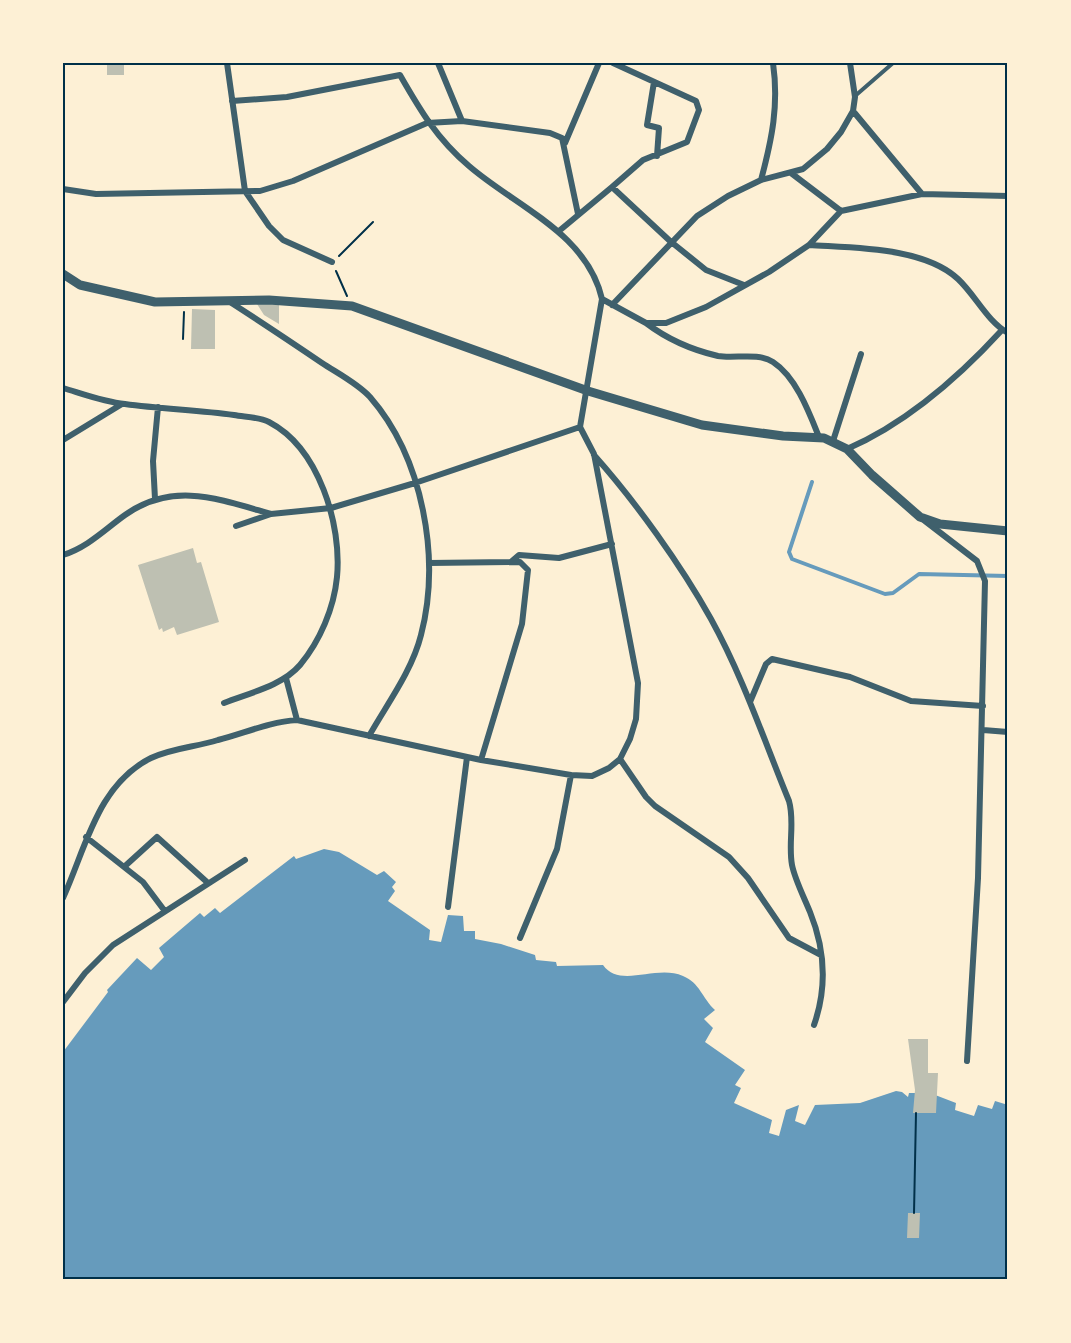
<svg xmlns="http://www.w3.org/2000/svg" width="1071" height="1343" font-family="Poppins,sans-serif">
<rect width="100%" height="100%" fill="#fdf0d5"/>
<path fill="#669bbc" d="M 324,849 L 339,852 L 377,875 L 384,871 L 396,882 L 392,887 L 395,891 L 388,901 L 430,930 L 429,940 L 441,942 L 448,915 L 463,916 L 464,931 L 475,931 L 475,939 L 501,944 L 535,955 L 536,960 L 556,962 L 557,966 L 603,965 C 620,989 656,964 683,976 C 700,983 702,998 715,1010 L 704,1019 L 713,1028 L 705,1042 L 745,1070 L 735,1085 L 741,1088 L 734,1103 L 772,1120 L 769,1133 L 779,1136 L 786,1110 L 799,1105 L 795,1121 L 805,1125 L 815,1105 L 860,1103 L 896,1091 L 902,1092 L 908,1097 L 909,1093 L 930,1093 L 956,1103 L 955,1110 L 974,1116 L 978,1105 L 992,1109 L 995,1101 L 1008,1105 L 1008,1280 L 63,1280 L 63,1052 L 108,992 L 107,990 L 137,958 L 151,970 L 164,957 L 159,948 L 200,913 L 204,917 L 215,908 L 220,913 L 294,856 L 296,859 Z"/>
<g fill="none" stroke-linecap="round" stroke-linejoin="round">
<path stroke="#669bbc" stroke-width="4" d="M 812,482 L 789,552 L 792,559 L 885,594 L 893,593 L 919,574 L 1008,576"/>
</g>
<path fill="#bec0b2" d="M 107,63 L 124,63 L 124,75 L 107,75 Z
M 279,303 L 279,324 L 264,315 L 257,304 Z
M 192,309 L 215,310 L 215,349 L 191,349 Z
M 193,548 L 197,563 L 201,562 L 219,622 L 177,635 L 174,627 L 163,632 L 162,628 L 159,630 L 138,565 Z
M 908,1039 L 928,1039 L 928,1073 L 938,1073 L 936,1113 L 913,1113 L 915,1090 Z
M 908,1213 L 920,1213 L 919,1238 L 907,1238 Z"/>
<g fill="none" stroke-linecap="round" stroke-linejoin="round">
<path stroke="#003049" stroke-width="2" d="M 339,256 L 373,222
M 336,271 L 347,296
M 183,339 L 184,312
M 914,1213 L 916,1113"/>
<path stroke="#3f606c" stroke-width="4" d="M 855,96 L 893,63"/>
<path stroke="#3f606c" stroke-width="6" d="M 227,63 L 245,191 L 269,226 L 283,240 L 332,262
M 438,63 L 462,121
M 613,63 L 696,101 L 699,110 L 687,142 L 643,160 L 612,187 L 670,241 L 706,270 L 744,285
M 654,82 L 647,125 L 659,128 L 657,156
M 853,111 L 922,194
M 565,143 L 599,63
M 791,173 L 841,211
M 761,180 C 772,139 779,105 773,63
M 63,189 L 96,194 L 260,191 L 293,181 L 427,123 L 462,121 L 550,133 L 562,138 L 578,214
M 559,231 L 612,187
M 809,245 C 854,248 924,247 958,279 C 976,296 987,321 1008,333
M 602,299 L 646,323 L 666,323 L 706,307 L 769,272 L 809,245 L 841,211 L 922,194 L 1008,196
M 230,302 C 261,322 291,342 322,363 C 337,373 357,383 370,397 C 423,458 441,558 421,635 C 412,671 387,704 369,736
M 612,305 L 697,216 L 728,196 L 761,180 L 803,169 L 827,149 L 841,132 L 853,111 L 855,97 L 850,63
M 646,323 C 667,339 692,350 718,356 C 735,359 757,352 773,362 C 796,377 809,412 819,437
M 63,388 C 83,394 104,402 125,404 C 161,409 198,410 234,415 C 245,417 259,417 269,422 C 319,448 342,525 337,577 C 334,608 320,641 300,665 C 282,686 249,693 224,703
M 63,440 L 122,404
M 833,441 L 861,354
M 847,449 C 907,423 958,378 1002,330
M 594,455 C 635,501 681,565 711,619 C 743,677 764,740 789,801 C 795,822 788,843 792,865 C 795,880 804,897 810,912 C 825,949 827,988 814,1025
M 155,499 L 153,461 L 158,407
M 925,521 L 977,561 L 985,581 L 978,878 L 967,1061
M 236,526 L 271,514 L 331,508 L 415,483 L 580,427
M 63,555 C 88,547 104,530 125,515 C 173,481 219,499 271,514
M 512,561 L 519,555 L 559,558 L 612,544
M 429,563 L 520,562 L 528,570 L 522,624 L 481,760
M 286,678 L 297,720
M 750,702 L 766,664 L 772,659 L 850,677 L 911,701 L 983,706
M 983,730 L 1008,732
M 620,759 L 646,797 L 655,806 L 729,857 L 748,878 L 789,938 L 821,955
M 86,837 L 143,882 L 164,910
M 124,867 L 157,837 L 208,883
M 63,898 C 86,848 97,785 151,758 C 172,748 196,747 218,740 C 245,733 269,722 297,720 L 481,760 L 571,775 L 592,776 L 609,768 L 620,759 L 630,739 L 636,719 L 638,683 L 594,454 L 580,427 L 602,299 C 587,233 515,206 469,166 C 437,139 420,110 400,75 L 287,97 L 232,101
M 448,907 L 467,757
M 520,938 L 557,849 L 571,775
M 63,1002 L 85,973 L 113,945 L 245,860"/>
<path stroke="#3f606c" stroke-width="9" d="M 63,274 L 80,285 L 155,302 L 269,300 L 352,306 L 588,391 L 702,425 L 783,436 L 824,438 L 847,449 L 872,475 L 920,517 L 940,524 L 1008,531"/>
</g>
<rect width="1071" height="1343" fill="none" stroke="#fdf0d5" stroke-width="129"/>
<rect x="64" y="64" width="942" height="1214" fill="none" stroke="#003049" stroke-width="2"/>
</svg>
